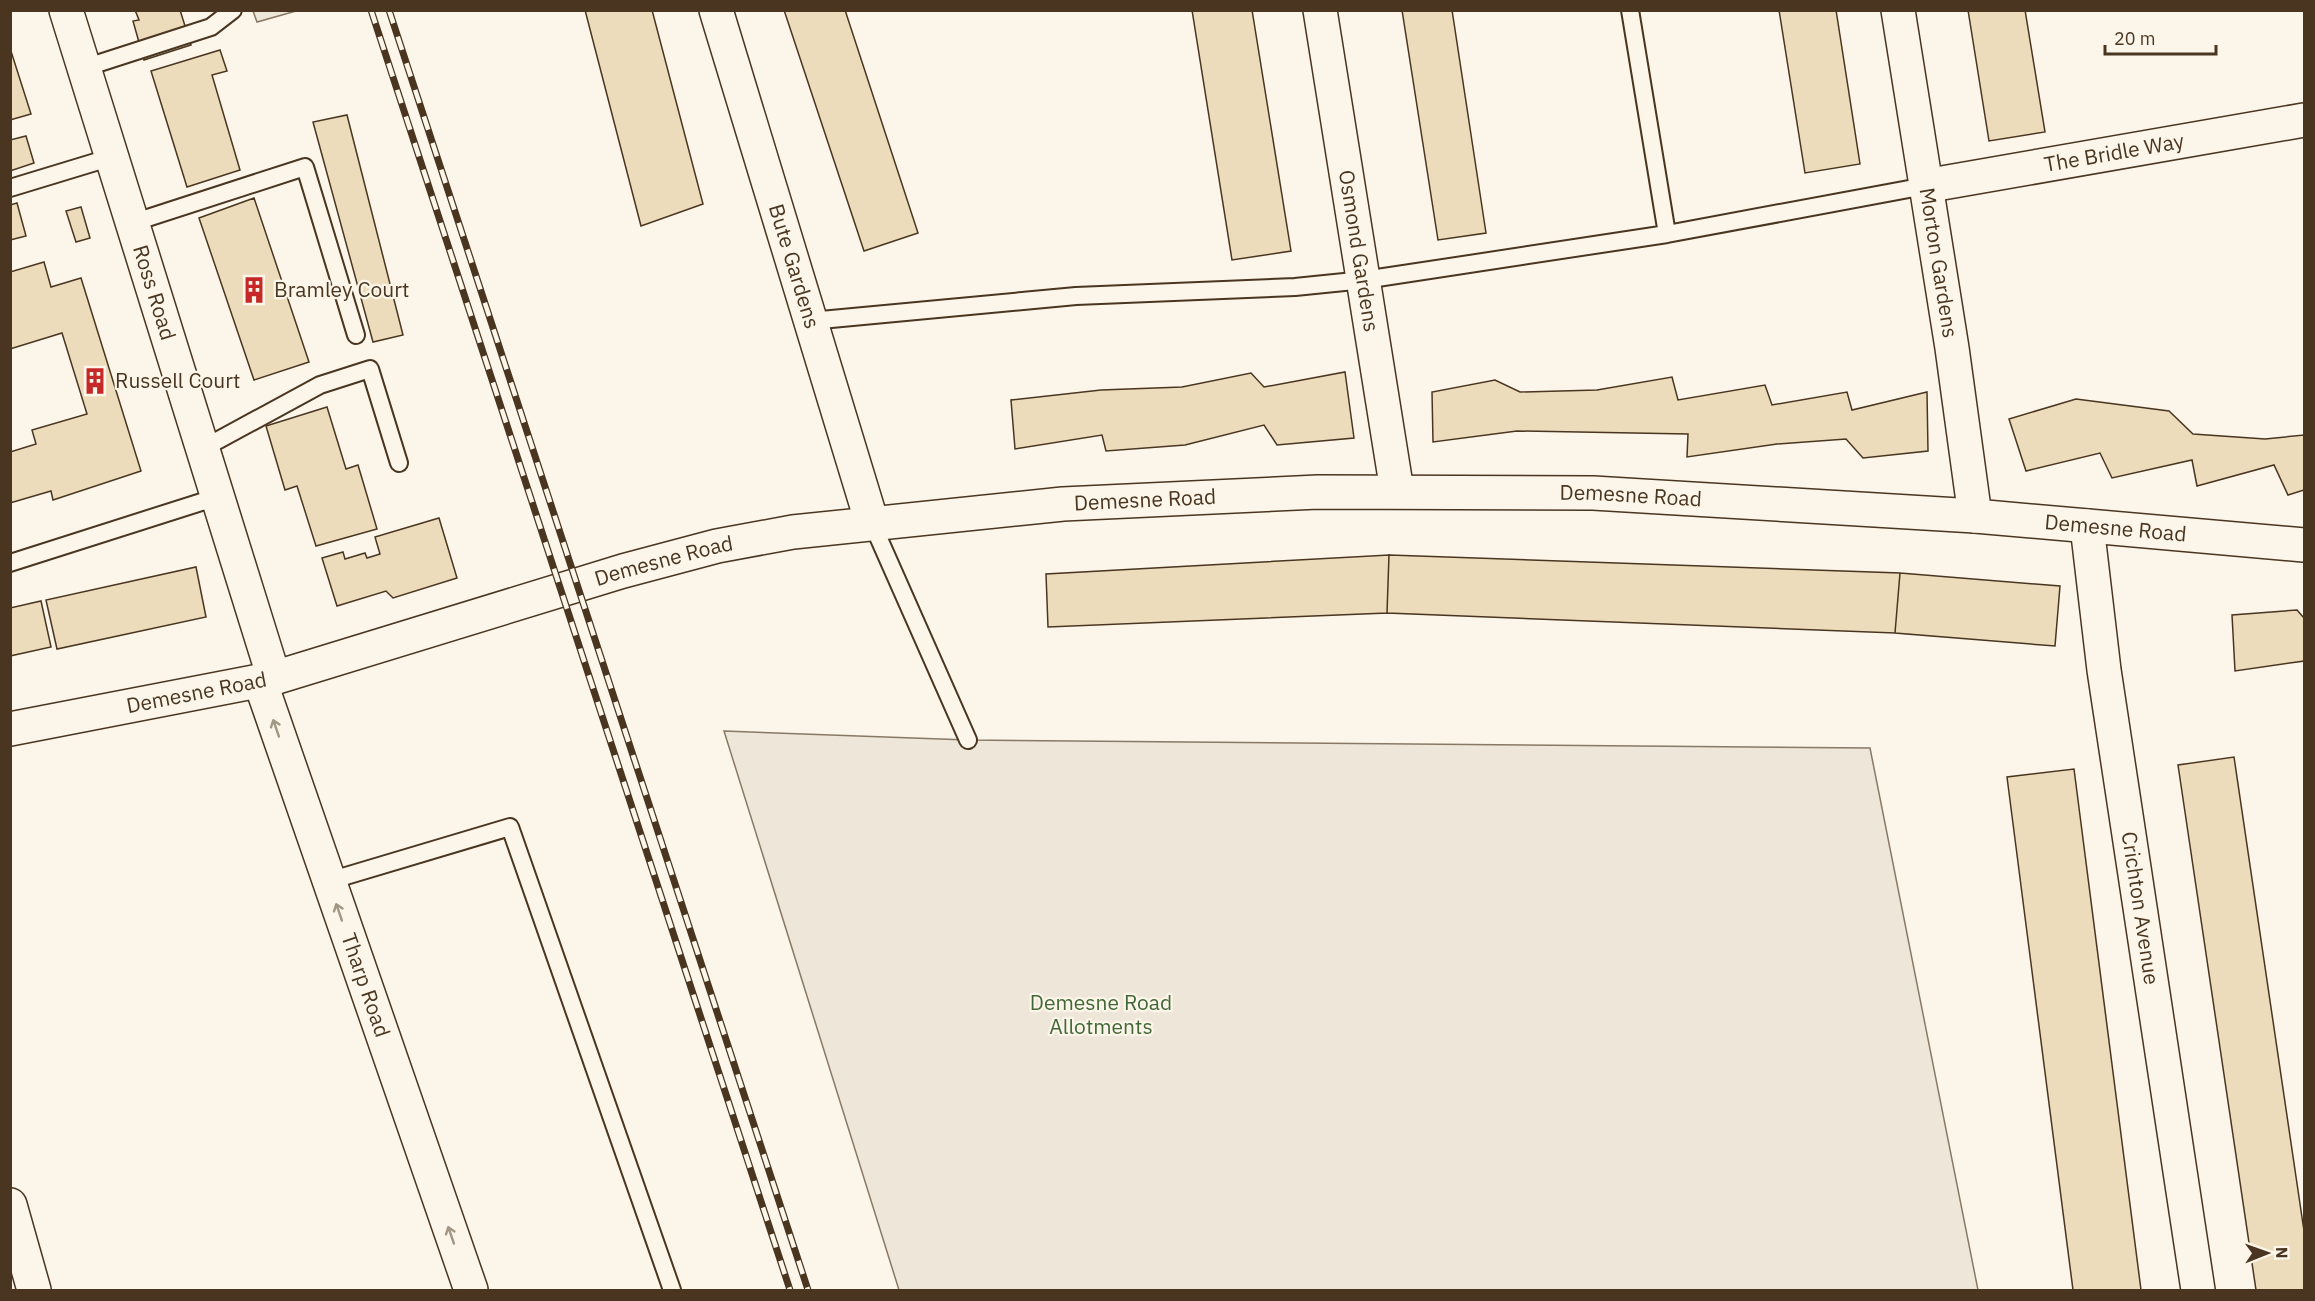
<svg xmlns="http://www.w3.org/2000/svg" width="2315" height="1301" font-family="'IBM Plex Sans',sans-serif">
<rect width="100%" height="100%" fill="#fbf6e9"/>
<path fill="#ede6d9" stroke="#887966" stroke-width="1.5" d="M 724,731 L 968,740 L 1870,748 L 1978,1290 L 899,1290 Z"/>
<path fill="#ede7d9" stroke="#887966" stroke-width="1.5" d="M 296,11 L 257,22 L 253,11 L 296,10 Z"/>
<path fill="#ecdcbc" stroke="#4a3520" stroke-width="1.5" d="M 135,10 L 180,10 L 191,45 L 144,60 L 133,21 L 139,20 Z
M 585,10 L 652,10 L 703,204 L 641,226 Z
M 784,10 L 845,10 L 918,233 L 864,251 Z
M 1192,10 L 1252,10 L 1291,251 L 1232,260 Z
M 1402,10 L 1452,10 L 1486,233 L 1438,240 Z
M 1779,10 L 1836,10 L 1860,164 L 1805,173 Z
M 1968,10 L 2025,10 L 2045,132 L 1989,141 Z
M 10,48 L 31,114 L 10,120 Z
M 220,50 L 227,71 L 212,75 L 240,170 L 187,187 L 151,71 Z
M 347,115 L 403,335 L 373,342 L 313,122 Z
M 26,136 L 34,163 L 10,171 L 10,140 Z
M 254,198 L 309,362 L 254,380 L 199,218 Z
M 17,203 L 26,236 L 10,240 L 10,205 Z
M 81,207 L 90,238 L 76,242 L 66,211 Z
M 44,262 L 51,287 L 81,278 L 141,471 L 53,500 L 51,491 L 10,503 L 10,452 L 36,444 L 32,430 L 87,414 L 62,333 L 10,349 L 10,272 Z
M 1345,372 L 1354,438 L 1277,445 L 1264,425 L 1185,445 L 1106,451 L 1102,435 L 1015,449 L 1011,400 L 1101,390 L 1182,387 L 1251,373 L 1264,387 Z
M 1672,377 L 1678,400 L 1765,385 L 1772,405 L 1847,392 L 1852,410 L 1927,392 L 1928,451 L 1863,458 L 1846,439 L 1777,444 L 1687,457 L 1688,434 L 1517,431 L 1433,442 L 1432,392 L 1495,380 L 1520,392 L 1597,390 Z
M 2076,399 L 2169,411 L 2193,434 L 2265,439 L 2304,435 L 2304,490 L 2288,495 L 2274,465 L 2197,486 L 2192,460 L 2112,478 L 2100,453 L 2026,471 L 2009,419 Z
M 327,407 L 346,469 L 358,465 L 377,529 L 316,546 L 297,486 L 285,490 L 266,426 Z
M 439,518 L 457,578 L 393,598 L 386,591 L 337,606 L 322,558 L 343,552 L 345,559 L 365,553 L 367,558 L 380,554 L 375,537 Z
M 1389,555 L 1900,573 L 1895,633 L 1387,613 Z
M 1389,555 L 1387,613 L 1048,627 L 1046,574 Z
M 196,567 L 206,617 L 57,649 L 46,600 Z
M 1900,573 L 2060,586 L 2055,646 L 1895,633 Z
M 41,601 L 51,647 L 10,656 L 10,608 Z
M 2297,610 L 2304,618 L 2304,661 L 2235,671 L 2232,615 Z
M 2234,757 L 2304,1231 L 2304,1290 L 2256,1290 L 2178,765 Z
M 2074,769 L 2141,1290 L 2073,1290 L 2007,777 Z"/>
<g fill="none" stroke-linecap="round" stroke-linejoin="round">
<defs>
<path id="lane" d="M 1630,10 L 1667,234
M 84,68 L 211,27 L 233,10
M 10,188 L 112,157
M 132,223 L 305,167 L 356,335
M 810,321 L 1076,296 L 1295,287 L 1364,280 L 1667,234 L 1925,186
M 202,449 L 320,385 L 370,369 L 399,463
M 872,523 L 968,740
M 10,563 L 217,497
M 329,881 L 510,827 L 672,1290"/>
<g id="street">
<path id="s1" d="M 66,10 L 274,678"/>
<path id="s2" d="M 716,10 L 872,523"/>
<path id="s3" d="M 1320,10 L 1397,491"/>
<path id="s4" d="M 1898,10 L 1952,348 L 1975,516"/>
<path id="s5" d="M 1925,186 L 2304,120"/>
<path id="s6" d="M 2087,526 L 2104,670 L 2198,1290"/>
<path id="s7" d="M 260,681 L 471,1290"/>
<path id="s8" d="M 10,729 L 274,678 L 623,571 L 717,546 L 793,532 L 1063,504 L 1318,492 L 1593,493 L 1975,516 L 2304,545"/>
<path d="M 10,1205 L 34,1290"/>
</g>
</defs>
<use href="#lane" stroke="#4a3520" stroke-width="20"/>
<use href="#street" stroke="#4a3520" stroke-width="36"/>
<use href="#lane" stroke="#fbf6e9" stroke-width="16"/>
<use href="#street" stroke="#fbf6e9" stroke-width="33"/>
<defs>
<path id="rail" d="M 371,10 L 790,1290
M 389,10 L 808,1290"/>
</defs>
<use href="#rail" stroke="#4a3520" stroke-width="7"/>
<use href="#rail" stroke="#fbf6e9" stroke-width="4.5" stroke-dasharray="14" stroke-linecap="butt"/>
</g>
<defs><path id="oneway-shaft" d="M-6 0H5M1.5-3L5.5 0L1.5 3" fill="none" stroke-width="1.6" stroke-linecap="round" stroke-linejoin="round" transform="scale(1.5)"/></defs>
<g stroke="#a29684">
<use href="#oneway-shaft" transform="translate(276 728) rotate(-109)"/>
<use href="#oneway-shaft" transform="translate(339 912) rotate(-109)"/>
<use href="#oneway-shaft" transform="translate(451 1235) rotate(-109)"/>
</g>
<defs>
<symbol id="building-bare" viewBox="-9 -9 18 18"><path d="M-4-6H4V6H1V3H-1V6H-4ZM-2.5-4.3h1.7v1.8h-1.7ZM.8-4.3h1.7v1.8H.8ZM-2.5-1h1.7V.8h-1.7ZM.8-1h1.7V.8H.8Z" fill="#c62828" stroke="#fbf6e9" stroke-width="2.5" paint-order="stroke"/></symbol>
</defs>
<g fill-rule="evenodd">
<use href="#building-bare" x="235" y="271" width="38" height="38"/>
<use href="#building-bare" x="76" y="362" width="38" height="38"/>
</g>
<g text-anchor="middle" stroke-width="4.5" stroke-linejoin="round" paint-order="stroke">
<g font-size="21" fill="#4a3520" stroke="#fbf6e9">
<text dy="7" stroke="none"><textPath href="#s5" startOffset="192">The Bridle Way</textPath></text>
<text dy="7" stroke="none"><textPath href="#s3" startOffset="244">Osmond Gardens</textPath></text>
<text dy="7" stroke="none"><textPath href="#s4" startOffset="256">Morton Gardens</textPath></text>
<text dy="7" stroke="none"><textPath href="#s2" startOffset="268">Bute Gardens</textPath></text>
<text dy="7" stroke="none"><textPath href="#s1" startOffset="296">Ross Road</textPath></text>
<text dy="7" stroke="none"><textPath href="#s8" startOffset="1648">Demesne Road</textPath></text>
<text dy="7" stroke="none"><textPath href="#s8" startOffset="1162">Demesne Road</textPath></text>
<text dy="7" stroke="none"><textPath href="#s8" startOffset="2134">Demesne Road</textPath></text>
<text dy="7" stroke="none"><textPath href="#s8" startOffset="676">Demesne Road</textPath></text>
<text dy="7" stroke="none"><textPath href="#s8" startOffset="190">Demesne Road</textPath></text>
<text dy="7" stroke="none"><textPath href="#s6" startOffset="386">Crichton Avenue</textPath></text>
<text dy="7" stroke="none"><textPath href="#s7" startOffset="322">Tharp Road</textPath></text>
</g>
<g font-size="21" fill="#4a3520" stroke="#fbf6e9" text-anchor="start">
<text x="274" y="297">Bramley Court</text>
<text x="115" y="388">Russell Court</text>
</g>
<g font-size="21" fill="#436837" stroke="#fbf6e9">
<text x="1101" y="1010">Demesne Road<tspan x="1101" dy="24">Allotments</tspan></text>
</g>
</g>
<rect width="2315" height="1301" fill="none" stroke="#4a3520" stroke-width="24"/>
<g transform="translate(2267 1253) rotate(89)" stroke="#fbf6e9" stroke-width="4.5" paint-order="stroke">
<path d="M0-4.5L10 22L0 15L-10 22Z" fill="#4a3520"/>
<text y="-9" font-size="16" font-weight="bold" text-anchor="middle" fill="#4a3520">N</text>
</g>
<path d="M2105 45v9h111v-9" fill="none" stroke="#4a3520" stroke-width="3"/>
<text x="2114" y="45" font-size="18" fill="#4a3520" stroke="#fbf6e9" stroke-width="4.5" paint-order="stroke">20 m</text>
</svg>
